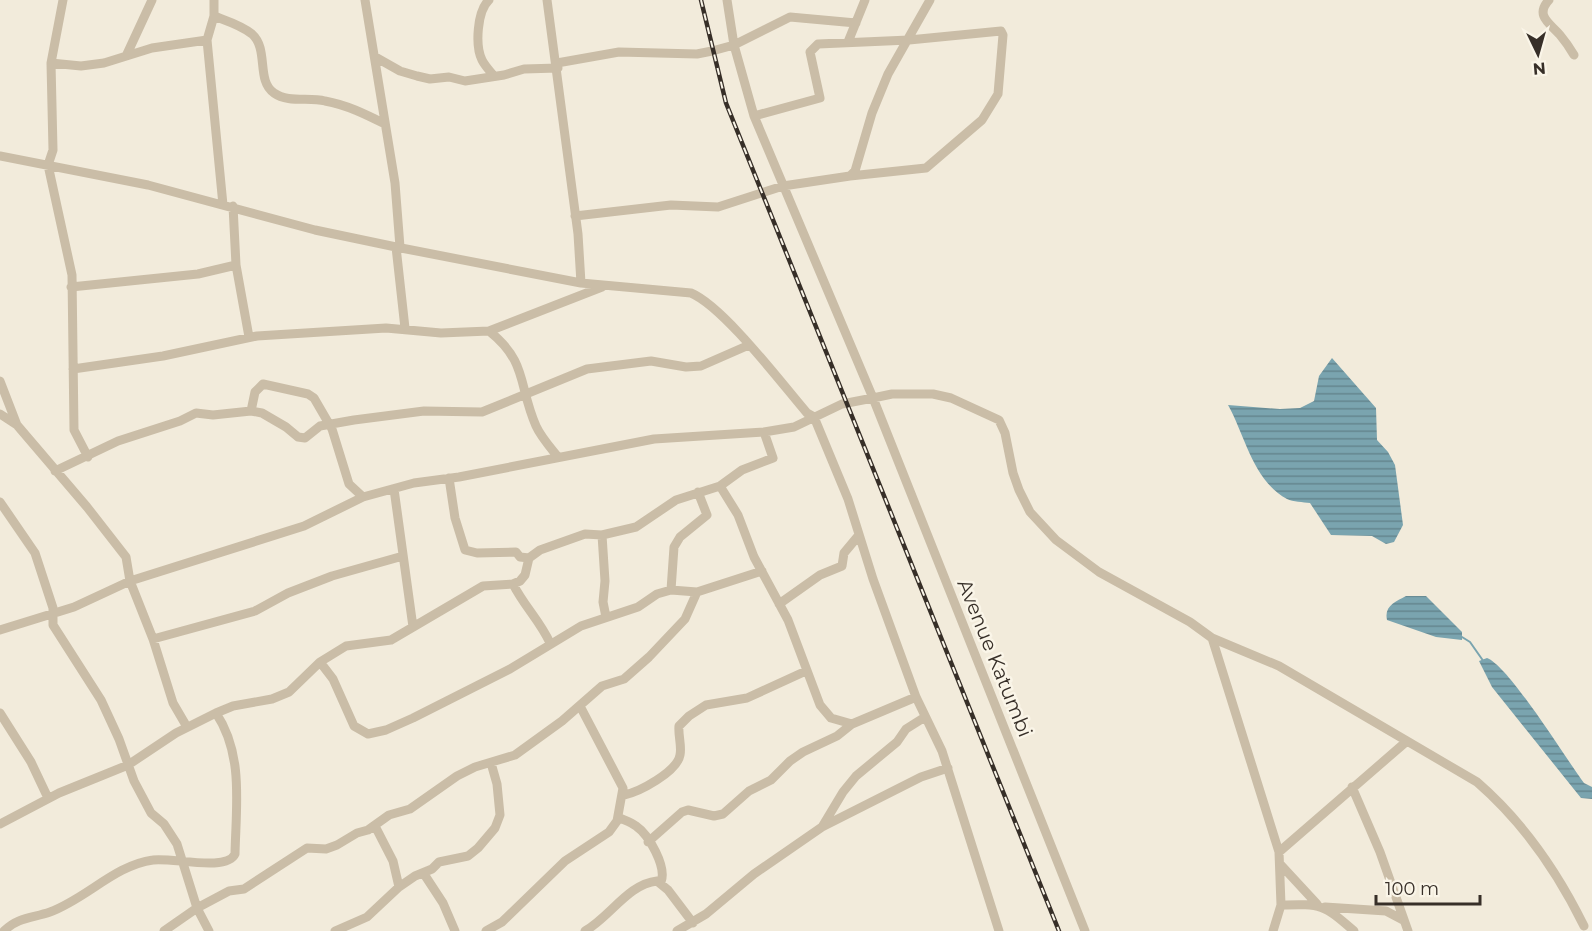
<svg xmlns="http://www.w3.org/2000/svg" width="1592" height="931" font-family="Montserrat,sans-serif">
<defs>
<pattern id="water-rules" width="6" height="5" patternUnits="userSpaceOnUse" patternTransform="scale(1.5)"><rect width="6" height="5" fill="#7aa4af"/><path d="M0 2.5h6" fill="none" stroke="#65868e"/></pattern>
</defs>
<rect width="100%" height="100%" fill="#f2ebdb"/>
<path fill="url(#water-rules)" d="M 1332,358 L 1376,408 L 1377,440 L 1388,452 L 1395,465 L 1403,525 L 1394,542 L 1386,544 L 1372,536 L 1331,535 L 1310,503 C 1303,502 1293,502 1287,499 C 1253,481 1245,435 1228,405 L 1280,409 L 1300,408 L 1314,401 L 1319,376 Z
M 1406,596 L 1426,596 L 1462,632 L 1462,640 L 1436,637 L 1387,620 C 1384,606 1395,602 1406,596 Z
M 1487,658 C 1509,666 1566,759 1584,783 L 1592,787 L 1592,799 L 1581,798 L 1492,687 L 1479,661 Z"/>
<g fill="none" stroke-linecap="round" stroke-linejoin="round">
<path stroke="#7aa4af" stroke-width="2" d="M 1462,637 L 1470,642 L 1484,662"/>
<path stroke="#cabda7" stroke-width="9" d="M 63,0 L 51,63 L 53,150 L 48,165 L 72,275 L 74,430 L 88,457
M 214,0 L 214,16 L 207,40 L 223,205
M 365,0 L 395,183 L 400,247
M 489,0 C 477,11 475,46 482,60 C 485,66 490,71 494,76
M 547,0 L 578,234 L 581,283
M 727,0 L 734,45 L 754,116 L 873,398 L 892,394 L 933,394 L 951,398 L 999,420 L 1005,433 L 1013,473 L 1019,490 L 1030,512 L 1056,540 L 1099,572 L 1190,622 L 1212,638 L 1279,666 L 1477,782 C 1522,821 1558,873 1584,926
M 1549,0 C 1534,16 1551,24 1560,35 C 1565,41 1570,48 1574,55
M 214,16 C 227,21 241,25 252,34 C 269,49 256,81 274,93 C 288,103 309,97 325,101 C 347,105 365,114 385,124
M 848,42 L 865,0
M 127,54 L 152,0
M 377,58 L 400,71 L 417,76 L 430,79 L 449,77 L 465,81 L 504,75 L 524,69 L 558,68
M 51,63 L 81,66 L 104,63 L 152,48 L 207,40
M 557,63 L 619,52 L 697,54 L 712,51 L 734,45 L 790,17 L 856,23
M 754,116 L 820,98 L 810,52 L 818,44 L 909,40 L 1001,31 L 1003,35 L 998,94 L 982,120 L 926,168 L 850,176
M 0,156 L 148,185 L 315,230 L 396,247 L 581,283 L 691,293 C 724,307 782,384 807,413 L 814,417 L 848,499 L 873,579 L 916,697 L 942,751 L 999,931
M 233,206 L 236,265 L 249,337
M 575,216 L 671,205 L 718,207 L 783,186 L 850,176 L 855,171 L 872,113 L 888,74 L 930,0
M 396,247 L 405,328
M 71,287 L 198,274 L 236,265
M 489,331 C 528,362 518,385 536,426 C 541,437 550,447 558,457
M 73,369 L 163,356 L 257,336 L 386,328 L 441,333 L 489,331 L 602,287
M 0,381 L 17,425
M 251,411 L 255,392 L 263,384 L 308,394 L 314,398 L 332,429 L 349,484 L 363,497
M 0,414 L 17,425 L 87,507 L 126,557 L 130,581 L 153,639 L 173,703 L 187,727
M 55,471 L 118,441 L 180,421 L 196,413 L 213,415 L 251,411 L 262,413 L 286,427 L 298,437 L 305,438 L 320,426 L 354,420 L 424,411 L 482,412 L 587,369 L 651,361 L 686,367 L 701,366 L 749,345
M 449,478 L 455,518 L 465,550 L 477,553 L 516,552 L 520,557 L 529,558
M 720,486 L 738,515 L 754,557 L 788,620 L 820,705 L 831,718 L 852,724
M 394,489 L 413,627
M 0,502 L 35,553 L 53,608 L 53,625 L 101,700 L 119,739 L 134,781 L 151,813 L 164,824 L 177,844 L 197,908 L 209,931
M 602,535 L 605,581 L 603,602 L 606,617
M 513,584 C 524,606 540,621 550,643
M 671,590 L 674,547 L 680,537 L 707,515 L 698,492
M 779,604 L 820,575 L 842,566 L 844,553 L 859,535
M 0,630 L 74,607 L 130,581 L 304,526 L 363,497 L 414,483 L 459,477 L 654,439 L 764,432 L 794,427 L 842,404 L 873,398 L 1085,931
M 1212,638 L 1279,852 L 1281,905 L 1273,931
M 153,639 L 255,611 L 288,593 L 332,576 L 403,556
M 320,662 L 333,679 L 354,726 L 368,734 L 386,730 L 413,718 L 510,669 L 581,626 L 638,607 L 657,594 L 671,590 L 697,592
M 0,713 L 31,762 L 48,798
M 1352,787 L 1380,852 L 1408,931
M 624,795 C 639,792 677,772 680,755 C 682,746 678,736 679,726 L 689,716 L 706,705 L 747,698 L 806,671
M 618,817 C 624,820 631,822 636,826 C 649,835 667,867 661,882
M 0,824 L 59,793 L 128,765 L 176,733 L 216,713 L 233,706 L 272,699 L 289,692 L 320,662 L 346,646 L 391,640 L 483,586 L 513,584 L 520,581 L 525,575 L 529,558 L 540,550 L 585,534 L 602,535 L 636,527 L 676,500 L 720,486 L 742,470 L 773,458 L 764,432
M 375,826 L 393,861 L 399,887
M 822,827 L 843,792 L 856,776 L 897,742 L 906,729 L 925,717
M 648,842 L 682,812 L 688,810 L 714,816 L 723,814 L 749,791 L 771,780 L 790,761 L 803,752 L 837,736 L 852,724 L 916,697
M 1279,852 L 1407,741
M 1280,864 L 1317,904
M 424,874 L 443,903 L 455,931
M 1281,905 C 1322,904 1323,904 1354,931
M 1325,907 L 1386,911 L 1403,920
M 4,931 C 18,917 33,918 50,912 C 86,899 115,865 153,860 C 171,857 227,872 235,854 C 236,806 244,755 216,713
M 164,931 L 197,908 L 229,891 L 244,889 L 307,848 L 326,849 L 337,845 L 357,833 L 368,830 L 389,815 L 410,809 L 457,776 L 475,767 L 515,755 L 562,721 L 602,686 L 624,679 L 649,657 L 685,619 L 697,592 L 762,571
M 335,931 L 367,917 L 399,887 L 415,876 L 432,869 L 439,862 L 468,856 L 478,848 L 495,828 L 500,815 L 497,784 L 491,763
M 486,931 L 502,922 L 565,861 L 609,832 L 617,821 L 623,788 L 580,706
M 585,931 C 610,917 628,884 657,881 L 668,890 L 693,923
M 677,931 L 706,914 L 754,874 L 822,827 L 921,777 L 948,768"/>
<defs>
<path id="rail" d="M 701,0 L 726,103 L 1059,931"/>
</defs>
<use href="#rail" stroke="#372f28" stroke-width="4.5"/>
<use href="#rail" stroke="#faf5e8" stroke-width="2" stroke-dasharray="7" stroke-linecap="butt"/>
</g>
<g text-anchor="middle" stroke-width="5" stroke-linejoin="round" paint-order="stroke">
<g font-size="20" fill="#372f28" stroke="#faf5e8">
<text transform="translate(995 658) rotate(68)" y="7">Avenue Katumbi</text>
</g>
</g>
<g transform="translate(1538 54) rotate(175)" stroke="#faf5e8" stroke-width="4.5" paint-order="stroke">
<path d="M0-4.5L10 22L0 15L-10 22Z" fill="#372f28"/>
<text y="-9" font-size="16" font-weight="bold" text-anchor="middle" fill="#372f28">N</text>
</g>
<path d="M1376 895v9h104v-9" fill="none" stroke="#372f28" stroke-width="3"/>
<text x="1385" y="895" font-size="18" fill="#372f28" stroke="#faf5e8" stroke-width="4.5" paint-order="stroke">100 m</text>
</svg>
